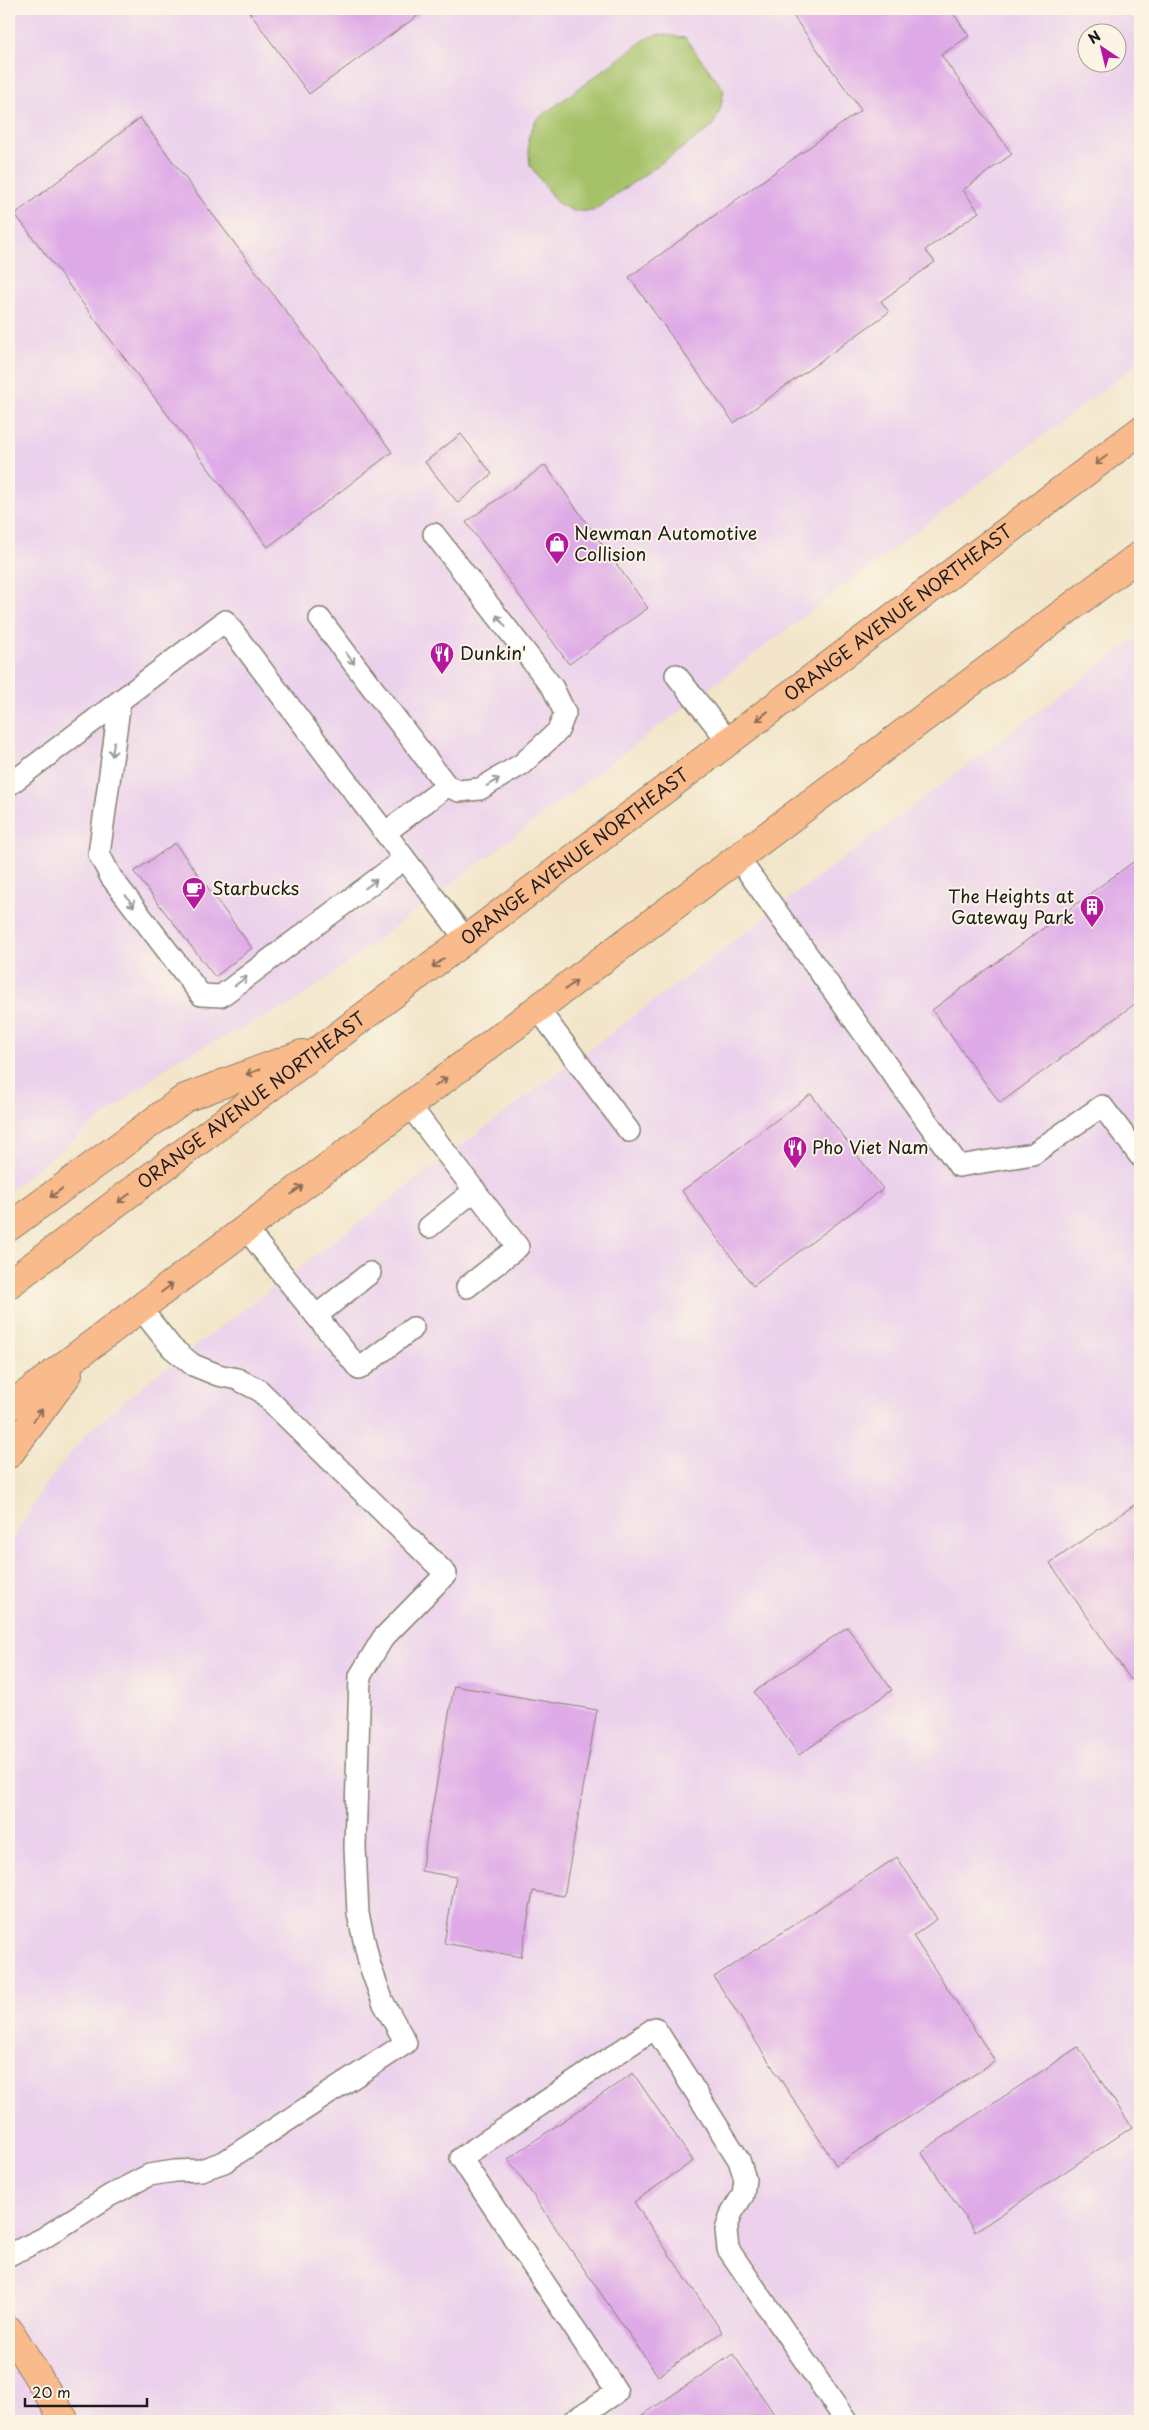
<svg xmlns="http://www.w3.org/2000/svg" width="1149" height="2430" font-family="'Playpen Sans',sans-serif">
<rect width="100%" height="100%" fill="#fcf5e5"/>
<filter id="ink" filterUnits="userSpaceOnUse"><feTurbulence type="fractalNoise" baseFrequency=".02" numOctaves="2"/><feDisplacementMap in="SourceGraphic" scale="10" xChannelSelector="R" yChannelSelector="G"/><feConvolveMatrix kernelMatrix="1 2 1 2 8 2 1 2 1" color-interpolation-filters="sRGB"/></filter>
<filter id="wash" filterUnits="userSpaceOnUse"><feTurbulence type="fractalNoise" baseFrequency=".0096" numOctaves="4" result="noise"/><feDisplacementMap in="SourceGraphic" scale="20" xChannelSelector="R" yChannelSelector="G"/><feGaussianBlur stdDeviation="1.12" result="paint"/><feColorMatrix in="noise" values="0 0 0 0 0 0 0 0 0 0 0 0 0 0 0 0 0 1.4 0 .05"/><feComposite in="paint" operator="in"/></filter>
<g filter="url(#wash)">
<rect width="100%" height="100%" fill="#f2e5c9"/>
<path fill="#ebd1ec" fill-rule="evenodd" d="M 9,9 L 1140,9 L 1140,362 L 294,1003 L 176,1060 L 9,1190 ZM 1086,32 L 1116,32 L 1116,62 L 1086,62 Z
M 1140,635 L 1140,2421 L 9,2421 L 9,1546 L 43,1488 L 87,1433 L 150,1380 Z"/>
<path fill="#a4c168" stroke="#606e42" d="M 660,34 L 685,38 L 724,90 L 720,110 L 712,127 L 593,211 L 573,211 L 556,202 L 530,165 L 528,138 L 536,120 L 647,38 Z"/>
<g id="blocks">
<path fill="#dea9e7" d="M 247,9 L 427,9 L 309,94 Z
M 788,9 L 950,9 L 969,36 L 941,55 L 1012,154 L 963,190 L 979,212 L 925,250 L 935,262 L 881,301 L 889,312 L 734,423 L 629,277 L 861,110 Z
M 140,118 L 392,452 L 268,547 L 15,214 Z
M 461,434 L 492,474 L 458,503 L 425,462 Z
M 545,465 L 648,608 L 569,664 L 466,522 Z
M 175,843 L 252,948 L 215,977 L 134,872 Z
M 1140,857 L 1140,1000 L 1000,1103 L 932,1010 Z
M 811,1094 L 883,1189 L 753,1286 L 682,1191 Z
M 1140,1501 L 1140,1674 L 1131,1680 L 1050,1563 Z
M 847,1627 L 892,1690 L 799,1755 L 754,1692 Z
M 454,1686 L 597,1710 L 564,1896 L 533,1891 L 521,1957 L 444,1943 L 456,1877 L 421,1871 Z
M 897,1857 L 937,1919 L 913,1936 L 995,2061 L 836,2165 L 714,1977 Z
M 1078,2047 L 1132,2127 L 975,2232 L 921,2152 Z
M 633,2073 L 693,2161 L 634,2202 L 722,2332 L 658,2376 L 508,2159 Z
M 733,2354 L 779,2421 L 634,2421 Z"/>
</g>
</g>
<g filter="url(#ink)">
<use href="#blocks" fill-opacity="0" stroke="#878072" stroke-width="1"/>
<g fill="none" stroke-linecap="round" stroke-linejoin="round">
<defs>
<path id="service" d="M 320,619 L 447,786 L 459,791 L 480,789 L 522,764 L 558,731 L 565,713 L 553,688 L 434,534
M 676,675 L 729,742
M 120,701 L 99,854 L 111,877 L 201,995 L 221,996 L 404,859
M 9,785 L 225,621 L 467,941
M 385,833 L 447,786
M 738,858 L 959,1166 L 1033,1154 L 1102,1106 L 1140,1156
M 538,1009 L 629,1131
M 410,1106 L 518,1247 L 467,1287
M 429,1227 L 475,1190
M 246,1229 L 359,1369 L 413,1328
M 316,1316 L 370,1273
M 9,2255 L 42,2239 L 109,2196 L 149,2175 L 175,2171 L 201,2170 L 224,2162 L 406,2043 L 383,2002 L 370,1966 L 358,1914 L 355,1847 L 360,1676 L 383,1638 L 446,1574 L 259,1390 L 237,1379 L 218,1375 L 193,1365 L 172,1348 L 140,1308
M 573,2421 L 617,2392 L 461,2158 L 655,2028 L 739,2160 L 745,2179 L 743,2195 L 732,2212 L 726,2230 L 728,2249 L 846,2421"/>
<path id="primary" d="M 9,2330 L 65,2421"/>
<g id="trunk">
<path d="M 9,1227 L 185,1098 L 302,1054"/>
<path id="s1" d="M 9,1284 L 1140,431"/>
<path d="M 9,1407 L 1140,555"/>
<path d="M 9,1454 L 68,1374"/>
</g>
</defs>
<use href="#service" stroke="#878072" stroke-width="24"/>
<use href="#primary" stroke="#878072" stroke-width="30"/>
<use href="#trunk" stroke="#878072" stroke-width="30"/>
<use href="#service" stroke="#fff" stroke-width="21"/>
<use href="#primary" stroke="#fabb8c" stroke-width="28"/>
<use href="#trunk" stroke="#fabb8c" stroke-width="28"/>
</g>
<defs><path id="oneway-shaft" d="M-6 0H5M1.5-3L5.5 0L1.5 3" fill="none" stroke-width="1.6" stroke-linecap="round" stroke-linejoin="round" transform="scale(1.25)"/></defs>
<g stroke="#8b6c54">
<use href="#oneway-shaft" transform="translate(1101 460) rotate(143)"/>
<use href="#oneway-shaft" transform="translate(762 716) rotate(142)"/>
<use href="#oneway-shaft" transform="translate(438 963) rotate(143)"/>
<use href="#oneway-shaft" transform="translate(571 985) rotate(-37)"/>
<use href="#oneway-shaft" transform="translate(253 1072) rotate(159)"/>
<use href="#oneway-shaft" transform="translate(441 1082) rotate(-37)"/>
<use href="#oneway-shaft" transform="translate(297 1190) rotate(-37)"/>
<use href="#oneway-shaft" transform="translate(56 1193) rotate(144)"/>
<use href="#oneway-shaft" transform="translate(124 1198) rotate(143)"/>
<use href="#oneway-shaft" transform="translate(167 1288) rotate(-37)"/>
<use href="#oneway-shaft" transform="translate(38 1415) rotate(-53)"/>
</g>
<g stroke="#999">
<use href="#oneway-shaft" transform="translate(501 621) rotate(-128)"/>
<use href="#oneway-shaft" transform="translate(350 658) rotate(52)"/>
<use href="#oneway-shaft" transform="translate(113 749) rotate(98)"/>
<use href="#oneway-shaft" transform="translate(493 782) rotate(-31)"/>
<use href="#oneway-shaft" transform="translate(371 884) rotate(-37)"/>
<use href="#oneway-shaft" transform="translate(130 901) rotate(53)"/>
<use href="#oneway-shaft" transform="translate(241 981) rotate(-37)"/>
</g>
</g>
<defs>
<symbol id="shop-pin" viewBox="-11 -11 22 30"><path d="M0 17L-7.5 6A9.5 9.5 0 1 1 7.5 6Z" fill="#b5179e" stroke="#fcf5e5"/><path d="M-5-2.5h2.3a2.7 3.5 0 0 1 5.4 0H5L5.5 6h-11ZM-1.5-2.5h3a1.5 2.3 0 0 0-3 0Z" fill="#fff"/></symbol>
<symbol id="restaurant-pin" viewBox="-11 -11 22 30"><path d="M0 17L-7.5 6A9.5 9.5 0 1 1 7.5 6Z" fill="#b5179e" stroke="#fcf5e5"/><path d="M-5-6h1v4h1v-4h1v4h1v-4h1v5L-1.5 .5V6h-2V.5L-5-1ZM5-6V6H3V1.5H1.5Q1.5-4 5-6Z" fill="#fff"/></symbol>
<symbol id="cafe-pin" viewBox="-11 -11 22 30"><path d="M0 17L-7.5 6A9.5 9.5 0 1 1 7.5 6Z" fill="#b5179e" stroke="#fcf5e5"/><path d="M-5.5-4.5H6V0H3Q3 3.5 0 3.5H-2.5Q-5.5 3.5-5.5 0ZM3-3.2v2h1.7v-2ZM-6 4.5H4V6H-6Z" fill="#fff"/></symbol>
<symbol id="building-pin" viewBox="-11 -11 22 30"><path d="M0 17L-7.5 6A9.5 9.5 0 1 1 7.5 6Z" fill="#b5179e" stroke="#fcf5e5"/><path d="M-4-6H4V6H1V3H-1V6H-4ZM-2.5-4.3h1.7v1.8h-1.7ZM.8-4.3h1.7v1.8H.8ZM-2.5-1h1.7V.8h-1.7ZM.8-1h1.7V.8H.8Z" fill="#fff"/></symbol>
</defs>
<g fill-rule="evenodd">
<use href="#shop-pin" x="543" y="530" width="28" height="38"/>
<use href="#restaurant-pin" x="428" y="640" width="28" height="38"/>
<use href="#cafe-pin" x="180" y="875" width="28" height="38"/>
<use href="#building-pin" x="1078" y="893" width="28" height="38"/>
<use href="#restaurant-pin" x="781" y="1134" width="28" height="38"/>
</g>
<g text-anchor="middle" stroke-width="4" stroke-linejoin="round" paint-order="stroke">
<g font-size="18" fill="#1c1c1c" stroke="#fcf5e5" text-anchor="start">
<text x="574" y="540">Newman Automotive<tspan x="574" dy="21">Collision</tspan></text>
<text x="460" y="660">Dunkin'</text>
<text x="212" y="895">Starbucks</text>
<text x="1074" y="903" text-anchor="end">The Heights at<tspan x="1074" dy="21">Gateway Park</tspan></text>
<text x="812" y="1154">Pho Viet Nam</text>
</g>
<g font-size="18" fill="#1c1c1c" stroke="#fcf5e5">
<text dy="6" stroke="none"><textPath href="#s1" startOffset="1114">ORANGE AVENUE NORTHEAST</textPath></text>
<text dy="6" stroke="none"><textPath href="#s1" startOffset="709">ORANGE AVENUE NORTHEAST</textPath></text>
<text dy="6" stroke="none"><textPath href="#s1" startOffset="304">ORANGE AVENUE NORTHEAST</textPath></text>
</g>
</g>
<rect width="1149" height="2430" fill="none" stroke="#fcf5e5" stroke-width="30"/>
<g transform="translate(1102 48) rotate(325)"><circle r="24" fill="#fcf5e5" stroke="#a29e95"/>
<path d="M0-4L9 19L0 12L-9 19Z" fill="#b5179e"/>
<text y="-8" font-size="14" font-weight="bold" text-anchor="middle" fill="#1c1c1c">N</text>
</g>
<path d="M25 2398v8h122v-8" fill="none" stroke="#1c1c1c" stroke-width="2.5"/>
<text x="32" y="2398" font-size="15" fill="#1c1c1c" stroke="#fcf5e5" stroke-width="4" paint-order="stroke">20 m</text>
</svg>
